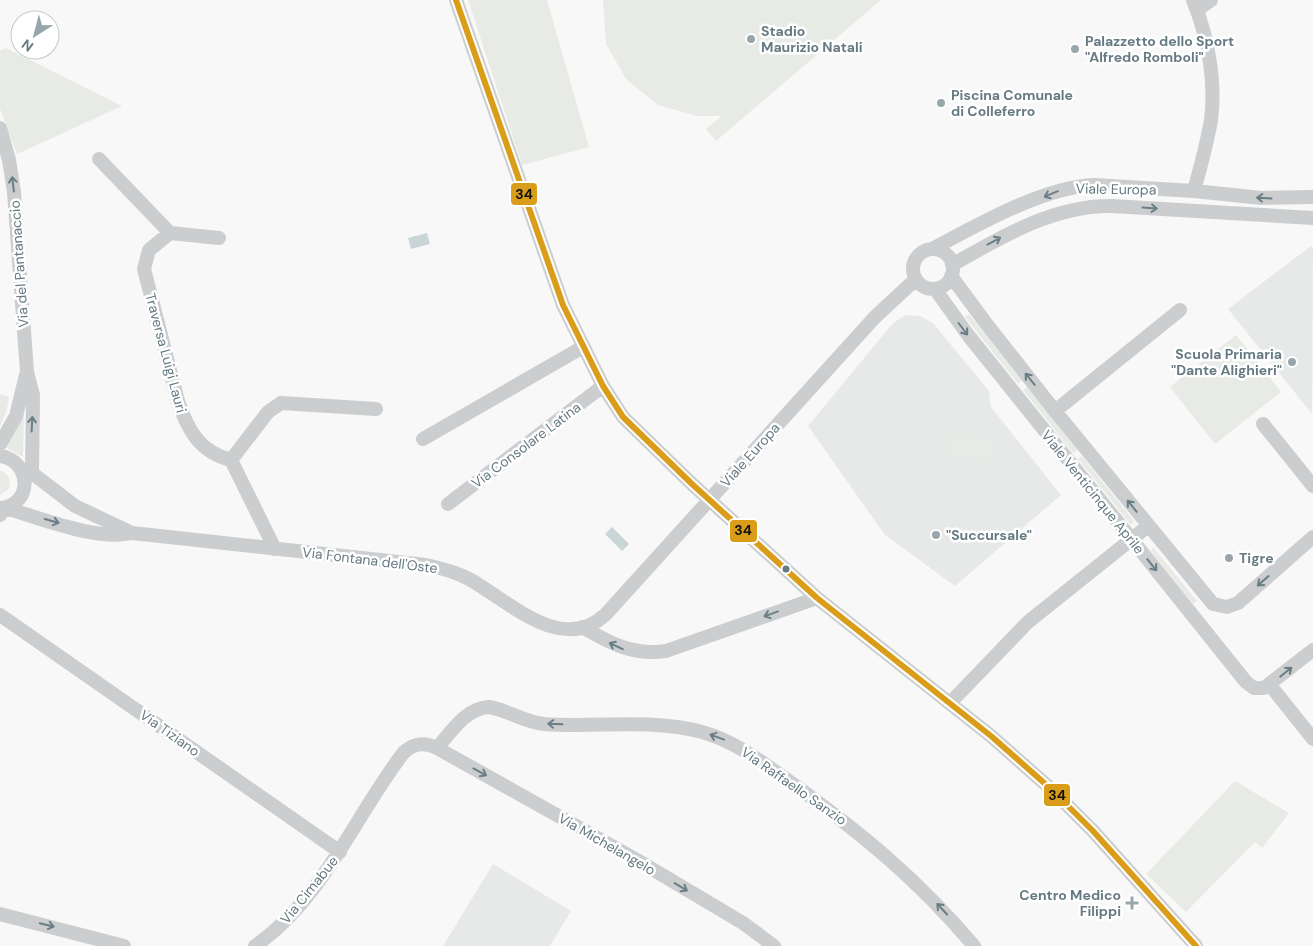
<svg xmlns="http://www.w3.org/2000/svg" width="1313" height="946" font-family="'DM Sans',sans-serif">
<rect width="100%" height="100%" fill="#f8f8f8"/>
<path fill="#e7e9e8" d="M 1311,246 L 1313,248 L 1312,414 L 1228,309 Z
M 906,315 L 920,316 L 933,323 L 989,391 L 991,407 L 1061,495 L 955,586 L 885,535 L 808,426 L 893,323 Z
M 493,864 L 571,911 L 550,946 L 443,946 Z"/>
<path fill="#e8eae5" d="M 468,0 L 547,0 L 589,147 L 522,165 Z
M 603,0 L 881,0 L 716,141 L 706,129 L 722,116 L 697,116 L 658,105 L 626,79 L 606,44 Z
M 6,48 L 122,106 L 17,154 L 0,109 L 0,51 Z
M 969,314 L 1022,380 L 1018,384 L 965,317 Z
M 1236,335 L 1281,392 L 1215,444 L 1170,387 Z
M 1027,387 L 1078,450 L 1073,453 L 1023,390 Z
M 0,394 L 9,397 L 7,409 L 0,427 Z
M 24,412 L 23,457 L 5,447 Z
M 948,433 L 994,439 L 992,462 L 945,456 Z
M 1082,456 L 1134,521 L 1131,525 L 1078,459 Z
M 0,470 C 9,474 12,481 8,490 L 0,495 Z
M 1153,547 L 1197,601 L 1193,604 L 1151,551 Z
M 1235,781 L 1289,813 L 1262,848 L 1255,842 L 1186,912 L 1146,874 Z"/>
<path fill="#c9d5d6" d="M 427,233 L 430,244 L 411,249 L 408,238 Z
M 612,527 L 629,544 L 622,551 L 605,534 Z"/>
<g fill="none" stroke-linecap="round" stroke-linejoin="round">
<path stroke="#cbcdce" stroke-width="14" d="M 456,0 L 563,305 L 603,386 L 623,417 L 692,484 L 817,598 L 991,736 L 1051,789 L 1093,831 L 1196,946
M 1193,0 C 1208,37 1216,81 1211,120 C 1207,144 1200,168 1194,191
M 1197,10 L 1211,0
M 0,128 L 9,160 L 14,192 L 27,372 L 33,395 L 32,473
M 99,159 L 170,233
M 219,238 L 170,233 L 149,250 L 144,269 L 178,401 C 188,431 200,452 231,460
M 932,249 C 978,225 1043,187 1094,185 L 1194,191 L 1262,198 L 1313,197
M913 269a20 20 0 1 1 40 0a20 20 0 1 1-40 0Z
M 952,265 C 1001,237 1054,205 1112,206 L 1313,218
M 951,276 L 985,322 L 1055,411 L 1213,604 L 1227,607 L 1238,603 L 1313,537
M 935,289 L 968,335 L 1246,682 L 1254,688 L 1264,688 L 1313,650
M 1055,411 L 1180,310
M 1263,424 L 1313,486
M 423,439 L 583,347
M 0,444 L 16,416 L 26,375
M 0,456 C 32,461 33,505 1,508
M 32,473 L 75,506 L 132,533
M 448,504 L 603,386
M 0,515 L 5,508 C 41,518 95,541 132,533 L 426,565 C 441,568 456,572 469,579 C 509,601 562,656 606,614 L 875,317 L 916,279
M 275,549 L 231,460 L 268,412 L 281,403 L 376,409
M 0,615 L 340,852
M 582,627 C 610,643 633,656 666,651 L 817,598
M 1270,685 L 1313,739
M 950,703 L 1028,622 L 1148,526
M 437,748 C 452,731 466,708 489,707 C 508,710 524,722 544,724 C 596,728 651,718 702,732 C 738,742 767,766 797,787 C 865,836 920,882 974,946
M 0,914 L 124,946
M 255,946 C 324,898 354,817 404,752 C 415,743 424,742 437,748 L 637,860 L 743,923 L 774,946"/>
<defs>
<path id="bus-1" d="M 456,0 L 563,305 L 603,386 L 623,417 L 692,484 L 817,598 L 991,736 L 1051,789 L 1093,831 L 1196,946"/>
</defs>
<use href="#bus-1" stroke="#fff" stroke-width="10"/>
<use href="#bus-1" stroke="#da9d1a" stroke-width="6"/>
</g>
<defs><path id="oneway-shaft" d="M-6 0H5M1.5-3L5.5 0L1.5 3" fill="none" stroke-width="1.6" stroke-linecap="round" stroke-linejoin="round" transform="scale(1.25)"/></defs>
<g stroke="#6a7e86">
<use href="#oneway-shaft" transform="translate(13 184) rotate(-97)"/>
<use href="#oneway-shaft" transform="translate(1051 194) rotate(157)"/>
<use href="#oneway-shaft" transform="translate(1264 198) rotate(-177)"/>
<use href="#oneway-shaft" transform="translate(1150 208) rotate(4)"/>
<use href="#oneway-shaft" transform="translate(994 241) rotate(-28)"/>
<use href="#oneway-shaft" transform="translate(963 329) rotate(53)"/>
<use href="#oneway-shaft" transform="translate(1030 379) rotate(-129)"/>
<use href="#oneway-shaft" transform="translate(32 424) rotate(-87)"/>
<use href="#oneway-shaft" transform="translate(1132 506) rotate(-129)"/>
<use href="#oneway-shaft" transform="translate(52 521) rotate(16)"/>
<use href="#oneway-shaft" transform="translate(1152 565) rotate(51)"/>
<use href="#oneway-shaft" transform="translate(1263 581) rotate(139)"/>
<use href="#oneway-shaft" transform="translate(771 614) rotate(160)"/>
<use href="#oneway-shaft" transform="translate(616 646) rotate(-155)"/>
<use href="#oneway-shaft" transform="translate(1286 672) rotate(-39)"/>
<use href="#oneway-shaft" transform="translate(555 724) rotate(-178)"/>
<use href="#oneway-shaft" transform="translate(717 737) rotate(-160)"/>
<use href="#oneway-shaft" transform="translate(480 772) rotate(29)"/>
<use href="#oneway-shaft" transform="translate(681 887) rotate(31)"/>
<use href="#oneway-shaft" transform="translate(942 909) rotate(-133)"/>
<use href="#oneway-shaft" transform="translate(47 925) rotate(14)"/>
</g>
<g fill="#98a6ab" stroke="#fff" stroke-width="2">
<circle cx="751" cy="39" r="5"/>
<circle cx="1075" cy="49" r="5"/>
<circle cx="941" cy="103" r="5"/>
<circle cx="1292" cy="362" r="5"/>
<circle cx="936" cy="535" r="5"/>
<circle cx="1229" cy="558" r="5"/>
<path d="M1129.5 895.5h5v5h5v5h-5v5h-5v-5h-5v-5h5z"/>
</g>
<circle fill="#657a82" stroke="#fff" stroke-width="2" cx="786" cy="569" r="4.5"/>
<g text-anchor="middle" stroke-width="5" stroke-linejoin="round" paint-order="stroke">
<g font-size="14" font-weight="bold" fill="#657a82" stroke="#fff" text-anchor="start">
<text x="761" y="36">Stadio<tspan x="761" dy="16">Maurizio Natali</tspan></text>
<text x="1085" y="46">Palazzetto dello Sport<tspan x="1085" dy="16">"Alfredo Romboli"</tspan></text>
<text x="951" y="100">Piscina Comunale<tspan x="951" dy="16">di Colleferro</tspan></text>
<text x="1282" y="359" text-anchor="end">Scuola Primaria<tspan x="1282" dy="16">"Dante Alighieri"</tspan></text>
<text x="946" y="540">"Succursale"</text>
<text x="1239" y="563">Tigre</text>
<text x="1121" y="900" text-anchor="end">Centro Medico<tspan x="1121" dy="16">Filippi</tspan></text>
</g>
<g font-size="14" fill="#657a82" stroke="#fff">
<text transform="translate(1116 189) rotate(1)" y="5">Viale Europa</text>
<text transform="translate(19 264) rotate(-94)" y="5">Via del Pantanaccio</text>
<text transform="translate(166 353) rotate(75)" y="5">Traversa Luigi Lauri</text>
<text transform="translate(526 445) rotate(-37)" y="5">Via Consolare Latina</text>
<text transform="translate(750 455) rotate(-48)" y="5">Viale Europa</text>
<text transform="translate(1093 492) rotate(51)" y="5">Viale Venticinque Aprile</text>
<text transform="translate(370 560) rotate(7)" y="5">Via Fontana dell'Oste</text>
<text transform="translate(170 733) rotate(35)" y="5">Via Tiziano</text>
<text transform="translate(794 786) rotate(35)" y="5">Via Raffaello Sanzio</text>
<text transform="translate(607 844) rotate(30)" y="5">Via Michelangelo</text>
<text transform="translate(309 890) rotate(-51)" y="5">Via Cimabue</text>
</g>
</g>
<g stroke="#fff" stroke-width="2">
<rect x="510" y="182" width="28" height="24" rx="5" fill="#da9d1a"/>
<rect x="729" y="519" width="29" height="24" rx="5" fill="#da9d1a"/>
<rect x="1043" y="783" width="28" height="24" rx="5" fill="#da9d1a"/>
</g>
<g font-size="14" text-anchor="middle" font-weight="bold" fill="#111">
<text x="524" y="199">34</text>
<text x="743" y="535">34</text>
<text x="1057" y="800">34</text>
</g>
<g transform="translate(35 35) rotate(216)"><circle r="24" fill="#ffffff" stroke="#c1cacd"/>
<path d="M0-4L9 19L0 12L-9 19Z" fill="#98a6ab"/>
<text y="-8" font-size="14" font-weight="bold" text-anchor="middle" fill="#657a82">N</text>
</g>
</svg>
